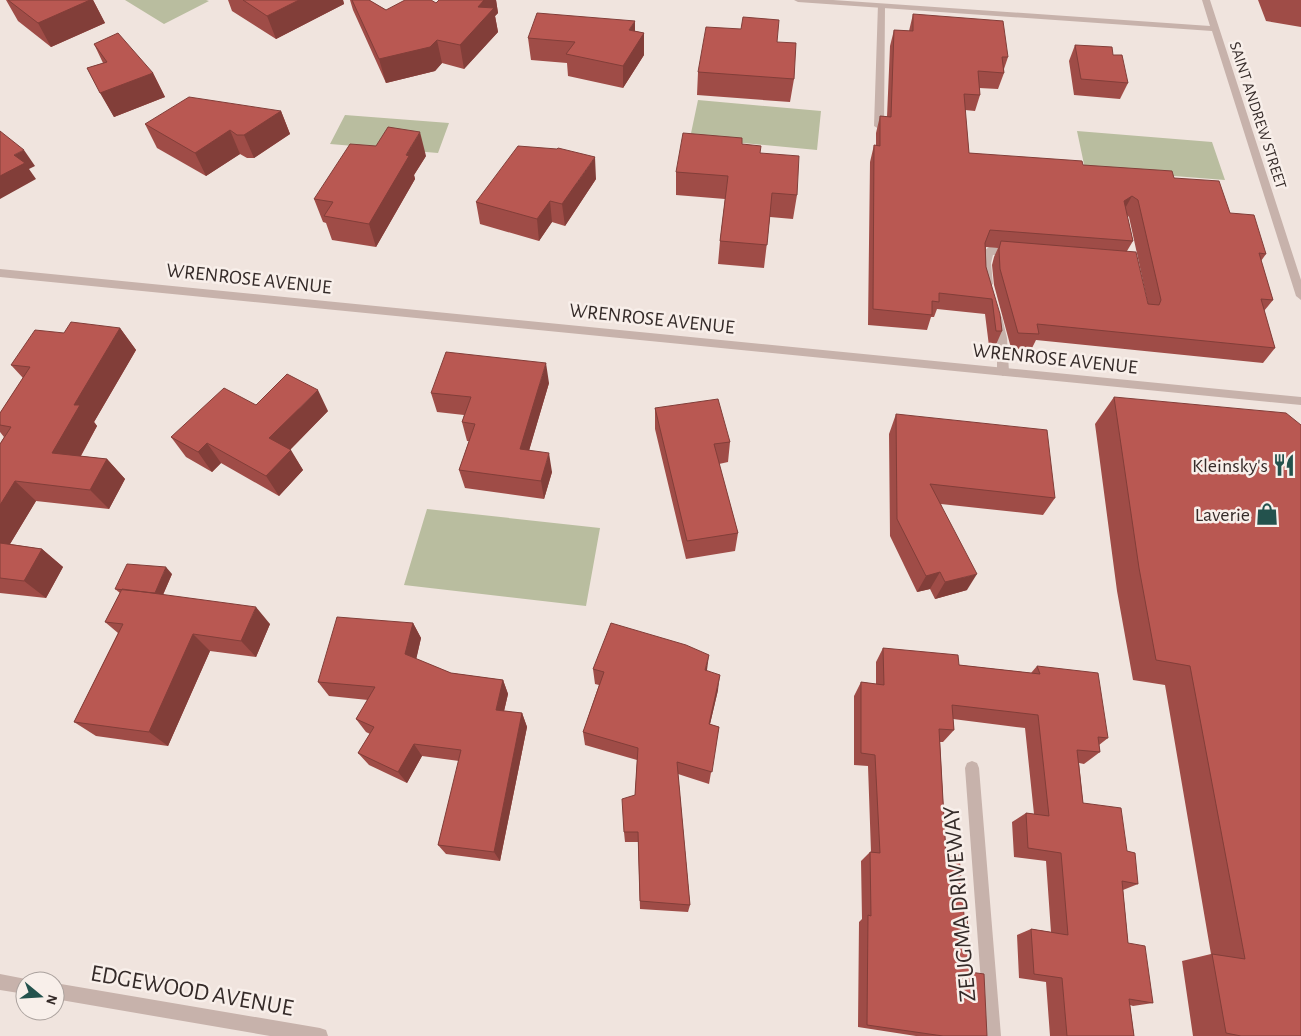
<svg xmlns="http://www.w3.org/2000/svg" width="1301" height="1036" font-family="'Alegreya Sans',sans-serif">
<rect width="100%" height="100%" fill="#f0e4de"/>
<path fill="#b9bd9f" d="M 125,0 L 206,0 L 209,1 L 164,24 Z
M 698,100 L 821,111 L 817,150 L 690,138 Z
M 345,115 L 449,123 L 438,153 L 330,144 Z
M 1077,131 L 1212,142 L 1225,180 L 1085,169 Z
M 427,509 L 600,528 L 586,606 L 404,585 Z"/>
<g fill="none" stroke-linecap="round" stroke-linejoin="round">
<path fill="#c7b2ab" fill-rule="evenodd" d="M 878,4 L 885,6 L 884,126 L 879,129 L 874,126 Z
M 989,247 L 1013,248 L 1018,252 L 1013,256 L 993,255 L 991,263 L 993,284 L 988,288 L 983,284 L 981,263 L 984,251 Z
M 997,313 L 1002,317 L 1007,338 L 1009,372 L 1003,376 L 997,372 L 997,338 L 992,317 Z
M 972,761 L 977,763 L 979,768 L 1001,1036 L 985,1036 L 965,768 L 967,763 Z"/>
<path fill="#c7b2ab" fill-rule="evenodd" d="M 794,0 L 833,0 L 1210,26 L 1202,0 L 1210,0 L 1301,280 L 1301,300 L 1296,296 L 1212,31 L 798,2 Z
M 0,269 L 1301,397 L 1301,405 L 0,277 Z
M 0,974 L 31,980 L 25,981 L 25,994 L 0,990 Z
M 55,983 L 320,1028 L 326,1030 L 328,1036 L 270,1036 L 55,999 Z"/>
</g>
<path fill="#9f4c47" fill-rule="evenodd" d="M 6,0 L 93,0 L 105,23 L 51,47 L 18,21 Z
M 228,0 L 343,0 L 344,4 L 276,39 L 232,11 Z
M 350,0 L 369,0 L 386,10 L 436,3 L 439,0 L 496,0 L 498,13 L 495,16 L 498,32 L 464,69 L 442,63 L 435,71 L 386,83 L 353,10 Z
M 1258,0 L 1301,0 L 1301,27 L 1266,21 Z
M 913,14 L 1008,57 L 1004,69 L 1004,73 L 998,89 L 979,88 L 980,95 L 975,111 L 965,110 L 969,153 L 1083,165 L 1174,178 L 1230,213 L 1266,254 L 1261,261 L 1273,300 L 1264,311 L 1275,348 L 1263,363 L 1036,340 L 1031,350 L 1011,348 L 994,285 L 992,265 L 994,257 L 998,248 L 986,247 L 986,267 L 1002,331 L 995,347 L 989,346 L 985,314 L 937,309 L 934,317 L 931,317 L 927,330 L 868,325 L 870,162 L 874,145 L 876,146 L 876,133 L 880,116 L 887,117 L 890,46 L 894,30 L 909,31 ZM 1127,215 L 1129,217 L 1148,304 L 1127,251 L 1133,241 Z
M 635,31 L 644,33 L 644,55 L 623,88 L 568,76 L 567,63 L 531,60 L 528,38 Z
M 777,42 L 794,79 L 790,102 L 697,95 L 698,72 Z
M 94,44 L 153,73 L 165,97 L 114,117 L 87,68 L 103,63 Z
M 1075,45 L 1113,55 L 1128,83 L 1120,99 L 1074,95 L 1069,61 Z
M 281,111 L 290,134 L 254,158 L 247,158 L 240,154 L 206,176 L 157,148 L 145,124 Z
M 742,144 L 760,153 L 797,195 L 793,219 L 770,217 L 764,268 L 718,264 L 720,241 L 725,199 L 676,195 L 676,172 Z
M 426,156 L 414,175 L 415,179 L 376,247 L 332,240 L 326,223 L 323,222 L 314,199 Z
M 596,179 L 565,226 L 552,222 L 539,241 L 480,224 L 476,202 Z
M 120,328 L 136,350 L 94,422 L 97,426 L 81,456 L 107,459 L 125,479 L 109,509 L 36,501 L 10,544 L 42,549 L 63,567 L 46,598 L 0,593 L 0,444 L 4,437 L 0,432 L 0,413 L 23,378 L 11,365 L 64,333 Z
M 549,383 L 529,450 L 552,472 L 544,499 L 465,488 L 459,470 L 469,441 L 467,441 L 462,422 L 464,415 L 437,412 L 431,393 Z
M 1114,397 L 1301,1036 L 1193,1036 L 1182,961 L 1211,954 L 1165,685 L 1133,680 L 1117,591 L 1095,424 Z
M 256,405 L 328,411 L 290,450 L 303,470 L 279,496 L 221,463 L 212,472 L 186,457 L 171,437 Z
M 655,408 L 730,442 L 728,462 L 719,464 L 738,533 L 735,551 L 686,559 L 655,429 Z
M 896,414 L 1055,498 L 1043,515 L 941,504 L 967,590 L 935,599 L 930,589 L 917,592 L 890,536 L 889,434 Z
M 172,574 L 163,595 L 270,624 L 256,657 L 210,651 L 168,746 L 96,736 L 74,722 L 118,633 L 105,622 L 120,593 L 115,589 Z
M 413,623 L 421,638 L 416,659 L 451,673 L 503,680 L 508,694 L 504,711 L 522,713 L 527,727 L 500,861 L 446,854 L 438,845 L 459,761 L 422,756 L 407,783 L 369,765 L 358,753 L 370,734 L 366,732 L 356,719 L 368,700 L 329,696 L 318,682 Z
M 883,648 L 959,665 L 1031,673 L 1037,666 L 1108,738 L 1099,745 L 1100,752 L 1084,764 L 1079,763 L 1083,803 L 1127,851 L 1138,884 L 1123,890 L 1128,943 L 1153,1003 L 1133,1006 L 1130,1005 L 1134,1036 L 1050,1036 L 1046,982 L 1019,978 L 1017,935 L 1031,929 L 1051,932 L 1046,861 L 1014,857 L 1012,822 L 1026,813 L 1034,814 L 1025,728 L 953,719 L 954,730 L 943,742 L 940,742 L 946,854 L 964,915 L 970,972 L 987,1036 L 916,1036 L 858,1027 L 859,922 L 862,919 L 861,861 L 870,852 L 871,852 L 868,766 L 854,765 L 854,696 L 861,682 L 876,684 L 876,662 Z
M 593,669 L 707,671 L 718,690 L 710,724 L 719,727 L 709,784 L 678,774 L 690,905 L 688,912 L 640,909 L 638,842 L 625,842 L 624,832 L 635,795 L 637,760 L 585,745 L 583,732 L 599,685 L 595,684 Z"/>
<path fill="#823e39" d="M 90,0 L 93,0 L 105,23 L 51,47 L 38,23 Z
M 299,0 L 343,0 L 344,4 L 276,39 L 267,16 Z
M 484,0 L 496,0 L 498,13 L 495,16 L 498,32 L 464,69 L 460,45 L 478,7 Z
M 635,21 L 635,43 L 629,30 Z
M 644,33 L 644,55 L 623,88 L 623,66 Z
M 437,40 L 442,63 L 435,71 L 386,83 L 379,59 Z
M 153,73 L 165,97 L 114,117 L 100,93 Z
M 281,111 L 290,134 L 254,158 L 244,135 Z
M 230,130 L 240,154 L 206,176 L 195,153 Z
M 420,132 L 426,156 L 414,175 L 415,179 L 376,247 L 369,224 L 406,155 Z
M 24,150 L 35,166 L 29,169 L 36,179 L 0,199 L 0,176 L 14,155 Z
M 595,157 L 596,179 L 565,226 L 562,204 Z
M 1132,196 L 1123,212 L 1124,201 Z
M 550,201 L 552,222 L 539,241 L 537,219 Z
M 120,328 L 136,350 L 94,422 L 97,426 L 71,473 L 52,453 L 74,405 Z
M 546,363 L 549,383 L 524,468 L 520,449 Z
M 318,390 L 328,411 L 281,459 L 269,438 Z
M 207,443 L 221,463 L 212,472 L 198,452 Z
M 291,450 L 303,470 L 279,496 L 266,476 Z
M 549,453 L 552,472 L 544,499 L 541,481 Z
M 107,459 L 125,479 L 109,509 L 90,490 Z
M 15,481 L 36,501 L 1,559 L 0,558 L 0,505 Z
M 42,549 L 63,567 L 46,598 L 24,581 Z
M 166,567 L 172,574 L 161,599 L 155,593 Z
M 940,572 L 930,589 L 917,592 L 926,576 Z
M 977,574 L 967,590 L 935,599 L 945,582 Z
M 256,607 L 270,624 L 256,657 L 241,641 Z
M 413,623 L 421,638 L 414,669 L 405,654 Z
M 193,634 L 210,651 L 168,746 L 149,732 Z
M 709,655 L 707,670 L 703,685 L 705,670 Z
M 720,675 L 718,690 L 707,737 L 709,724 Z
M 503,680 L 508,694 L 501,724 L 496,710 Z
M 522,713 L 527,727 L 500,861 L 494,852 Z
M 414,744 L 422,756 L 407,783 L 398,772 Z"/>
<path fill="#b95852" stroke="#823e39" d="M 8,0 L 90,0 L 38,23 Z
M 243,0 L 299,0 L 267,16 Z
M 352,0 L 369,0 L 386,10 L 405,0 L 431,0 L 436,3 L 439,0 L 484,0 L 478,7 L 494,8 L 460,45 L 437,40 L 430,47 L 379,59 Z
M 537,13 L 635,21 L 629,30 L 644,33 L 623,66 L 566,54 L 575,42 L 528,38 Z
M 913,14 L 1003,21 L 1008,57 L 1002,57 L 1004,73 L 978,71 L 980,95 L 964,94 L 969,153 L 1082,161 L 1083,165 L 1172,171 L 1174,178 L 1219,181 L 1230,213 L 1254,215 L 1266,254 L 1259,253 L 1273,300 L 1261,299 L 1275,348 L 1037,324 L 1039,334 L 1018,333 L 1000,269 L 999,249 L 1001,241 L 1136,252 L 1148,304 L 1159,305 L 1161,300 L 1138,200 L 1132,196 L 1124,201 L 1133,241 L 990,230 L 985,243 L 986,267 L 1000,314 L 1002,331 L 996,331 L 992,299 L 939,293 L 939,302 L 932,301 L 932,315 L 873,309 L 874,145 L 880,146 L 880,116 L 891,117 L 894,30 L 913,31 Z
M 743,17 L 779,20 L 777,42 L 796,43 L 794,79 L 698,72 L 706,27 L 741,29 Z
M 118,33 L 153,73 L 100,93 L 87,68 L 107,62 L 94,44 Z
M 1075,45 L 1112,47 L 1113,55 L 1122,55 L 1128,83 L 1081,79 Z
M 189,97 L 281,111 L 244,135 L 237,135 L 230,130 L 195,153 L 145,124 Z
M 388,127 L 420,132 L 406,155 L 409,156 L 369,224 L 324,216 L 333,202 L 314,199 L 350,144 L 376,146 Z
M 0,131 L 24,150 L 14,155 L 25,163 L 0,176 Z
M 683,133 L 742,138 L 742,144 L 761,146 L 760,153 L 799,156 L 797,195 L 772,193 L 767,245 L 720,241 L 728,176 L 676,172 Z
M 518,146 L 557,149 L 558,148 L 595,157 L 562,204 L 550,201 L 537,219 L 476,202 Z
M 71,322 L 120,328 L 74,405 L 80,405 L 52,453 L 107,459 L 90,490 L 15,481 L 0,505 L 0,444 L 11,427 L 0,425 L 0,413 L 30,367 L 11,365 L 35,330 L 64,333 Z
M 446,352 L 546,363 L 520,449 L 549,453 L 541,481 L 459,470 L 475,424 L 462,422 L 471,397 L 431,393 Z
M 287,374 L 318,390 L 269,438 L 291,450 L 266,476 L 207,443 L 198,452 L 171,437 L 224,388 L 256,405 Z
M 1114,397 L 1286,413 L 1301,425 L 1301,1036 L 1241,1036 L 1226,1033 L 1212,954 L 1245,959 L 1190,666 L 1156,660 L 1139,568 Z
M 718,399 L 730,442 L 714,444 L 738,533 L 687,541 L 655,408 Z
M 896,414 L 1047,430 L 1055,498 L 930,484 L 977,574 L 945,582 L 940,572 L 926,576 L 897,519 Z
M 0,543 L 42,549 L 24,581 L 0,578 Z
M 127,564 L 166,567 L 155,593 L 115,589 Z
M 122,589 L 256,607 L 241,641 L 193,634 L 149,732 L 74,722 L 123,624 L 105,622 Z
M 337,617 L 413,623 L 405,654 L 451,673 L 503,680 L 496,710 L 522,713 L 494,852 L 438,845 L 461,750 L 414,744 L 398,772 L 358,753 L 374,727 L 356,719 L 375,687 L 318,682 Z
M 611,623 L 686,645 L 709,655 L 705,670 L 720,675 L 709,724 L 719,727 L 712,772 L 677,762 L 690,905 L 640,901 L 638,832 L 624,832 L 622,799 L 635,795 L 638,748 L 583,732 L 604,672 L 593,669 Z
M 883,648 L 958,655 L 959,665 L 1040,674 L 1037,666 L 1098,673 L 1108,738 L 1098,737 L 1100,752 L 1077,750 L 1083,803 L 1121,808 L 1127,851 L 1135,853 L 1138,884 L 1122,881 L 1128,943 L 1145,946 L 1153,1003 L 1129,999 L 1134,1036 L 1067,1036 L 1062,978 L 1034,974 L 1031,929 L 1068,935 L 1061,853 L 1028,848 L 1026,813 L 1049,816 L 1038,715 L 952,705 L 954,730 L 939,729 L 946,854 L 959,855 L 964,915 L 967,916 L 970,972 L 984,974 L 987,1036 L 943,1036 L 867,1025 L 868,915 L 871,916 L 870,852 L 880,853 L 875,755 L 861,753 L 861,682 L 884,685 Z"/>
<defs>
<symbol id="restaurant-bare" viewBox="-9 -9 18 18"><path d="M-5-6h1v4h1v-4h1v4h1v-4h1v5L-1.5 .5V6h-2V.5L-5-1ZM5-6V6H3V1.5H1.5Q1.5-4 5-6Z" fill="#23524d" stroke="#f8efea" stroke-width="2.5" paint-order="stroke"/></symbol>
<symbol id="shop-bare" viewBox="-9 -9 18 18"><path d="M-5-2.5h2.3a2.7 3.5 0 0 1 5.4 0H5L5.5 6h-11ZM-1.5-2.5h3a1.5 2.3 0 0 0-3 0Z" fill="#23524d" stroke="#f8efea" stroke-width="2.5" paint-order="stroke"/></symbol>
</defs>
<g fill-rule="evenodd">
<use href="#restaurant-bare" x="1268" y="449" width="32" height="32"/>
<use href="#shop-bare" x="1251" y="498" width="32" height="32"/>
</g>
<g text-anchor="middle" stroke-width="5" stroke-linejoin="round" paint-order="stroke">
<g font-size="16" fill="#352b29" stroke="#f8efea">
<text transform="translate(1259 115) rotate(72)" y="6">SAINT ANDREW STREET</text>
</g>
<g font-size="20" fill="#352b29" stroke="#f8efea">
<text transform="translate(249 278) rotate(6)" y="7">WRENROSE AVENUE</text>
<text transform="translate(652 318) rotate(6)" y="7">WRENROSE AVENUE</text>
<text transform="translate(1055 358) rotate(6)" y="7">WRENROSE AVENUE</text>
</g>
<g font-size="20" fill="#352b29" stroke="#f8efea" text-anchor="end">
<text x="1268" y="472">Kleinsky's</text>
<text x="1250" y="521">Laverie</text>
</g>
<g font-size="24" fill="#352b29" stroke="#f8efea">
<text transform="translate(959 904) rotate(-95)" y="8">ZEUGMA DRIVEWAY</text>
<text transform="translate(192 990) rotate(10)" y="8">EDGEWOOD AVENUE</text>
</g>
</g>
<g transform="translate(40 996) rotate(108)"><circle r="24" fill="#f8efea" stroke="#aaa19d"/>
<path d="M0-4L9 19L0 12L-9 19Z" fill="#23524d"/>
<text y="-8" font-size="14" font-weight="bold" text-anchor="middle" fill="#352b29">N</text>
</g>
</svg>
